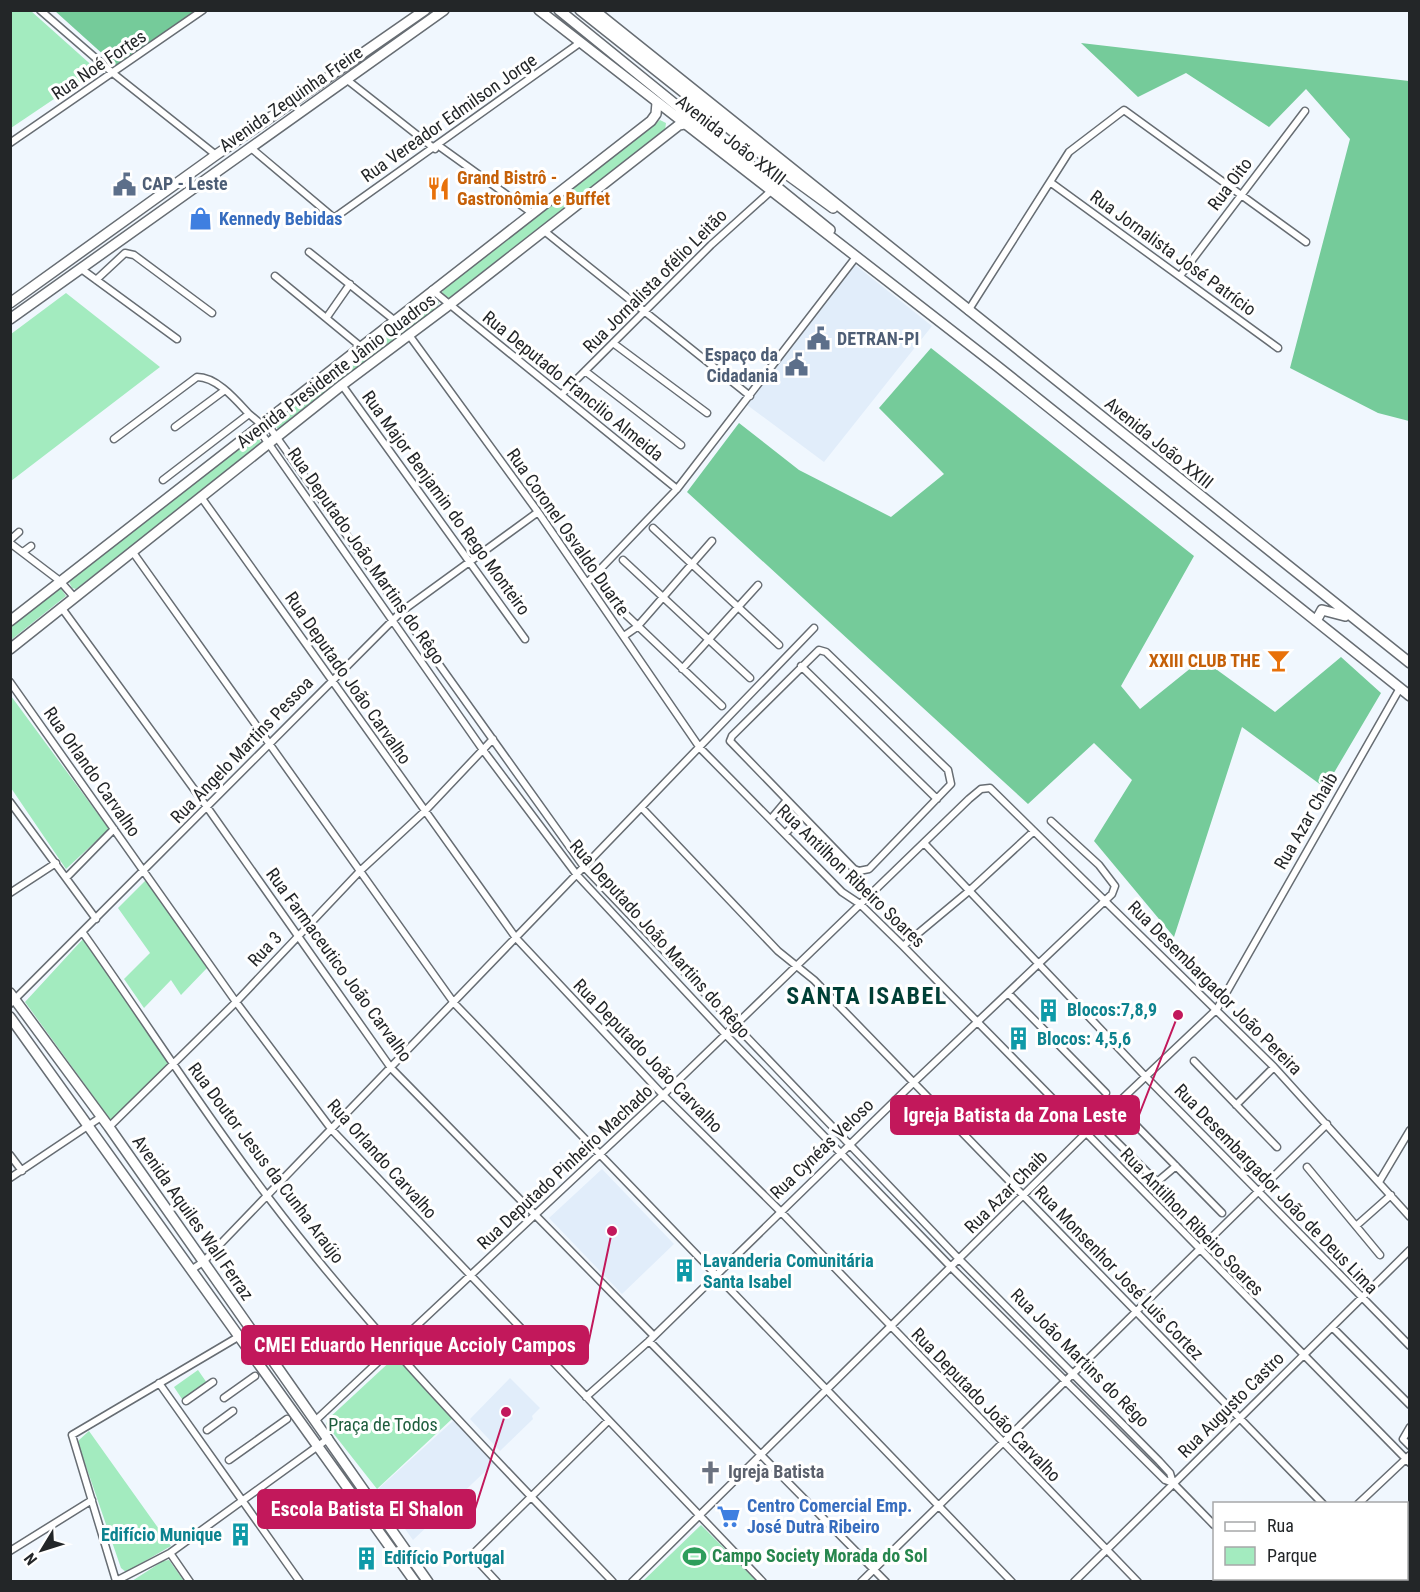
<svg xmlns="http://www.w3.org/2000/svg" width="1420" height="1592" font-family="'Roboto Condensed',sans-serif">
<rect width="100%" height="100%" fill="#f0f7fe"/>
<path fill="#e1edfa" d="M 854,264 L 932,326 L 824,462 L 747,405 Z
M 602,1169 L 674,1244 L 622,1294 L 549,1218 Z
M 510,1378 L 540,1408 L 532,1416 L 533,1419 L 500,1451 L 470,1419 Z
M 453,1421 L 494,1463 L 413,1540 L 377,1490 Z"/>
<path fill="#a3ebbf" d="M 11,10 L 31,11 L 97,70 L 11,128 Z
M 660,120 L 666,123 L 665,130 L 449,298 L 442,293 L 443,289 Z
M 66,293 L 160,367 L 11,481 L 11,334 Z
M 432,298 L 439,302 L 437,308 L 279,430 L 272,422 Z
M 256,434 L 262,444 L 76,589 L 72,588 L 68,580 Z
M 60,587 L 66,596 L 11,640 L 11,624 Z
M 11,696 L 109,829 L 66,869 L 11,788 Z
M 146,880 L 207,968 L 181,995 L 171,980 L 144,1008 L 124,979 L 150,953 L 118,908 Z
M 83,939 L 170,1063 L 112,1122 L 25,1002 Z
M 395,1357 L 453,1418 L 377,1489 L 326,1424 L 328,1419 Z
M 198,1370 L 207,1383 L 182,1399 L 174,1387 Z
M 89,1431 L 171,1546 L 126,1572 L 121,1568 L 78,1443 L 79,1440 Z
M 701,1525 L 757,1581 L 643,1581 Z
M 169,1560 L 184,1581 L 132,1581 L 163,1561 Z"/>
<path fill="#75cb9a" d="M 55,11 L 196,11 L 116,66 Z
M 1081,43 L 1409,81 L 1409,421 L 1378,413 L 1290,368 L 1350,139 L 1306,89 L 1269,127 L 1186,73 L 1138,97 Z
M 931,348 L 1194,556 L 1121,686 L 1140,709 L 1202,659 L 1275,712 L 1341,657 L 1381,693 L 1325,788 L 1242,727 L 1174,937 L 1094,841 L 1132,780 L 1094,743 L 1028,804 L 687,492 L 739,423 L 799,470 L 891,517 L 944,474 L 879,408 Z"/>
<g fill="none" stroke-linecap="round" stroke-linejoin="round">
<defs>
<path id="street" d="M 40,10 L 114,74 L 216,155
M 346,79 L 435,149
M 10,143 L 203,10
M 439,146 L 532,213
M 251,148 L 334,218 L 581,42
M 1050,182 L 1278,348
M 543,230 L 750,396
M 309,252 L 394,320
M 80,268 L 177,339
M 275,276 L 360,346
M 1180,276 L 1305,111
M 96,280 L 125,253 L 134,255 L 212,313
M 432,290 L 677,489
M 968,311 L 1069,152 L 1124,110 L 1306,242
M 327,317 L 350,284
M 409,335 L 538,512 L 700,748 L 842,892 L 860,904 L 903,946 L 1410,1463
M 613,343 L 707,413
M 585,371 L 681,445
M 342,385 L 525,639
M 562,394 L 711,245 L 771,191
M 249,414 L 261,424
M 265,421 L 584,867 L 959,1259 L 1159,1461 L 1170,1473 L 1173,1483
M 175,427 L 225,390
M 257,427 L 483,750 L 577,875 L 726,1035 L 951,1267 L 1165,1480 L 1173,1483 L 1214,1525
M 114,439 L 197,377 C 217,377 236,400 249,414 L 163,480
M 201,497 L 516,938 L 663,1095 L 780,1211 L 1138,1582
M 653,528 L 779,645
M 10,540 L 19,532
M 10,543 L 60,581 L 74,597
M 132,551 L 454,1003 L 1012,1582
M 23,552 L 31,546
M 623,560 L 750,678
M 587,583 L 677,489 L 856,257
M 61,607 L 207,807 L 391,1068 L 654,1336
M 620,609 L 722,706
M 624,636 L 637,627 L 712,541
M 819,650 L 826,652 L 948,770 L 951,784 L 869,869 L 859,871 L 854,869 L 730,741 L 732,736 Z
M 801,666 L 937,799
M 682,669 L 758,585
M 10,682 L 236,1002 L 332,1130 L 763,1582
M 10,802 L 96,919
M 642,808 L 778,951 L 814,980 L 1323,1504
M 771,819 L 787,800
M 785,834 L 802,816
M 924,843 L 1145,1076 L 1410,1346
M 66,878 L 114,829
M 10,893 L 56,863
M 83,933 C 145,1020 203,1112 268,1197 C 372,1334 493,1457 613,1582
M 903,946 L 969,891 L 1034,831
M 1008,993 L 1106,1093
M 10,1004 L 402,611 L 538,512
M 1194,1061 L 1277,1147
M 1115,1104 L 1222,1213
M 1236,1105 L 1274,1067
M 109,1127 L 236,1002 L 360,871 L 425,811 L 493,739
M 1108,1133 L 1157,1182 L 1176,1166
M 10,1155 L 22,1171
M 1307,1167 L 1380,1255
M 10,1178 L 101,1117
M 1379,1182 L 1410,1130
M 1356,1226 L 1391,1195
M 191,1270 L 203,1262 L 814,628
M 1332,1327 L 1410,1405
M 238,1337 L 72,1435 L 116,1581 L 170,1553 L 329,1438
M 649,1341 L 886,1582
M 159,1383 L 300,1582
M 586,1397 L 649,1341 L 913,1083 L 1112,894 L 1115,886 L 1099,865 L 1051,821
M 224,1398 L 255,1376
M 186,1401 L 213,1382
M 316,1420 L 663,1095 L 969,799 L 981,789 L 990,788 L 1274,1067 L 1410,1217
M 1410,1427 L 1403,1439 L 1410,1446
M 207,1430 L 233,1411
M 229,1460 L 287,1419
M 1358,1504 L 1410,1455
M 10,1551 L 92,1500
M 170,1553 L 190,1582
M 1267,1578 L 1270,1582
M 1396,1578 L 1399,1582
M 497,1582 L 472,1555 L 608,1421
M 632,1582 L 1085,1134 L 1217,1009 L 1400,688
M 861,1582 L 1327,1124
M 1074,1582 L 1410,1250
M 1277,1582 L 1280,1578"/>
<path id="secondary" d="M 10,303 L 216,155 L 425,10
M 10,319 L 444,10
M 10,621 L 651,121 L 656,114 L 657,103
M 10,649 L 342,385 L 449,305 L 679,125 L 684,124
M 10,993 L 109,1127 L 428,1582
M 10,1017 L 415,1582"/>
<path id="primary" d="M 539,10 L 997,366 L 1410,696
M 559,10 L 830,230
M 580,10 L 785,173 L 833,208
M 594,10 L 1410,663
M 1316,621 L 1322,610 L 1345,616"/>
</defs>
<use href="#street" stroke="#676d73" stroke-width="9"/>
<use href="#secondary" stroke="#676d73" stroke-width="12"/>
<use href="#primary" stroke="#676d73" stroke-width="12"/>
<use href="#street" stroke="#fff" stroke-width="6"/>
<use href="#secondary" stroke="#fff" stroke-width="9"/>
<use href="#primary" stroke="#fff" stroke-width="9"/>
</g>
<defs>
<symbol id="civic-bare" viewBox="-9 -9 18 18"><path d="M-.6-6.5H3V-4.5H.6V-3L4-1V1h2V6H-6V1h2V-1L-.6-3ZM-1.2 2.5V6h2.4V2.5Z" fill="#5c6f8a" stroke="#fff" stroke-width="2.5" paint-order="stroke"/></symbol>
<symbol id="restaurant-bare" viewBox="-9 -9 18 18"><path d="M-5-6h1v4h1v-4h1v4h1v-4h1v5L-1.5 .5V6h-2V.5L-5-1ZM5-6V6H3V1.5H1.5Q1.5-4 5-6Z" fill="#e8710a" stroke="#fff" stroke-width="2.5" paint-order="stroke"/></symbol>
<symbol id="shop-bare" viewBox="-9 -9 18 18"><path d="M-5-2.5h2.3a2.7 3.5 0 0 1 5.4 0H5L5.5 6h-11ZM-1.5-2.5h3a1.5 2.3 0 0 0-3 0Z" fill="#3f7fe0" stroke="#fff" stroke-width="2.5" paint-order="stroke"/></symbol>
<symbol id="bar-bare" viewBox="-9 -9 18 18"><path d="M-6-5H6L.8 .8V4.5H3.5V6h-7V4.5H-.8V.8Z" fill="#e8710a" stroke="#fff" stroke-width="2.5" paint-order="stroke"/></symbol>
<symbol id="building-bare" viewBox="-9 -9 18 18"><path d="M-4-6H4V6H1V3H-1V6H-4ZM-2.5-4.3h1.7v1.8h-1.7ZM.8-4.3h1.7v1.8H.8ZM-2.5-1h1.7V.8h-1.7ZM.8-1h1.7V.8H.8Z" fill="#0f9aa8" stroke="#fff" stroke-width="2.5" paint-order="stroke"/></symbol>
<symbol id="church-bare" viewBox="-9 -9 18 18"><path d="M-1.2-6h2.4v3.5h3.3v2.4h-3.3V6h-2.4V-.1h-3.3v-2.4h3.3Z" fill="#6b7280" stroke="#fff" stroke-width="2.5" paint-order="stroke"/></symbol>
<symbol id="supermarket-bare" viewBox="-9 -9 18 18"><path d="M-6-5.5h2.5l.6 2H6L4.5 2H-2.5L-4.4-4H-6ZM-1.5 3.2a1.3 1.3 0 1 0 .1 0ZM3 3.2a1.3 1.3 0 1 0 .1 0Z" fill="#3f7fe0" stroke="#fff" stroke-width="2.5" paint-order="stroke"/></symbol>
<symbol id="stadium-bare" viewBox="-9 -9 18 18"><path d="M0-5a6.5 5 0 1 0 0 10a6.5 5 0 1 0 0-10ZM-3.5-1.8h7v3.6h-7Z" fill="#2e9e5b" stroke="#fff" stroke-width="2.5" paint-order="stroke"/></symbol>
</defs>
<g fill-rule="evenodd">
<use href="#civic-bare" x="108" y="168" width="33" height="33"/>
<use href="#restaurant-bare" x="422" y="172" width="33" height="33"/>
<use href="#shop-bare" x="184" y="202" width="33" height="33"/>
<use href="#civic-bare" x="802" y="322" width="33" height="33"/>
<use href="#civic-bare" x="780" y="348" width="33" height="33"/>
<use href="#bar-bare" x="1262" y="644" width="33" height="33"/>
<use href="#building-bare" x="1032" y="994" width="33" height="33"/>
<use href="#building-bare" x="1002" y="1022" width="33" height="33"/>
<use href="#building-bare" x="668" y="1254" width="33" height="33"/>
<use href="#church-bare" x="694" y="1456" width="33" height="33"/>
<use href="#supermarket-bare" x="712" y="1500" width="33" height="33"/>
<use href="#building-bare" x="224" y="1518" width="33" height="33"/>
<use href="#stadium-bare" x="678" y="1540" width="33" height="33"/>
<use href="#building-bare" x="350" y="1542" width="33" height="33"/>
</g>
<g text-anchor="middle" stroke-width="6" stroke-linejoin="round" paint-order="stroke">
<g font-size="18" fill="#232628" stroke="#fff">
<text transform="translate(99 65) rotate(-34)" y="6">Rua Noé Fortes</text>
<text transform="translate(291 99) rotate(-35)" y="6">Avenida Zequinha Freire</text>
<text transform="translate(449 118) rotate(-35)" y="6">Rua Vereador Edmilson Jorge</text>
<text transform="translate(731 140) rotate(38)" y="6">Avenida João XXIII</text>
<text transform="translate(1230 184) rotate(-53)" y="6">Rua Oito</text>
<text transform="translate(1173 253) rotate(36)" y="6">Rua Jornalista José Patrício</text>
<text transform="translate(655 281) rotate(-45)" y="6">Rua Jornalista ofélio Leitão</text>
<text transform="translate(336 371) rotate(-37)" y="6">Avenida Presidente Jânio Quadros</text>
<text transform="translate(573 386) rotate(39)" y="6">Rua Deputado Francilio Almeida</text>
<text transform="translate(1159 443) rotate(39)" y="6">Avenida João XXIII</text>
<text transform="translate(446 503) rotate(54)" y="6">Rua Major Benjamin do Rego Monteiro</text>
<text transform="translate(568 532) rotate(55)" y="6">Rua Coronel Osvaldo Duarte</text>
<text transform="translate(366 556) rotate(55)" y="6">Rua Deputado João Martins do Rêgo</text>
<text transform="translate(348 678) rotate(55)" y="6">Rua Deputado João Carvalho</text>
<text transform="translate(242 750) rotate(-46)" y="6">Rua Angelo Martins Pessoa</text>
<text transform="translate(92 772) rotate(55)" y="6">Rua Orlando Carvalho</text>
<text transform="translate(1306 821) rotate(-60)" y="6">Rua Azar Chaib</text>
<text transform="translate(851 876) rotate(44)" y="6">Rua Antilhon Ribeiro Soares</text>
<text transform="translate(660 939) rotate(48)" y="6">Rua Deputado João Martins do Rêgo</text>
<text transform="translate(265 949) rotate(-47)" y="6">Rua 3</text>
<text transform="translate(339 965) rotate(54)" y="6">Rua Farmaceutico João Carvalho</text>
<text transform="translate(1215 988) rotate(45)" y="6">Rua Desembargador João Pereira</text>
<text transform="translate(648 1056) rotate(46)" y="6">Rua Deputado João Carvalho</text>
<text transform="translate(822 1149) rotate(-44)" y="6">Rua Cynéas Veloso</text>
<text transform="translate(382 1159) rotate(48)" y="6">Rua Orlando Carvalho</text>
<text transform="translate(266 1163) rotate(53)" y="6">Rua Doutor Jesus da Cunha Araújo</text>
<text transform="translate(565 1167) rotate(-43)" y="6">Rua Deputado Pinheiro Machado</text>
<text transform="translate(1276 1189) rotate(46)" y="6">Rua Desembargador João de Deus Lima</text>
<text transform="translate(1006 1192) rotate(-45)" y="6">Rua Azar Chaib</text>
<text transform="translate(193 1218) rotate(55)" y="6">Avenida Aquiles Wall Ferraz</text>
<text transform="translate(1192 1222) rotate(46)" y="6">Rua Antilhon Ribeiro Soares</text>
<text transform="translate(1119 1273) rotate(46)" y="6">Rua Monsenhor José Luis Cortez</text>
<text transform="translate(1080 1358) rotate(45)" y="6">Rua João Martins do Rêgo</text>
<text transform="translate(986 1405) rotate(46)" y="6">Rua Deputado João Carvalho</text>
<text transform="translate(1231 1405) rotate(-45)" y="6">Rua Augusto Castro</text>
</g>
<g font-size="18" font-weight="bold" fill="#c56008" stroke="#fff" text-anchor="start">
<text x="457" y="184">Grand Bistrô -<tspan x="457" dy="21">Gastronômia e Buffet</tspan></text>
<text x="1260" y="667" text-anchor="end">XXIII CLUB THE</text>
</g>
<g font-size="18" font-weight="bold" fill="#4e5e75" stroke="#fff" text-anchor="start">
<text x="142" y="190">CAP - Leste</text>
<text x="837" y="345">DETRAN-PI</text>
<text x="778" y="361" text-anchor="end">Espaço da<tspan x="778" dy="21">Cidadania</tspan></text>
</g>
<g font-size="18" font-weight="bold" fill="#366cbe" stroke="#fff" text-anchor="start">
<text x="219" y="225">Kennedy Bebidas</text>
<text x="747" y="1512">Centro Comercial Emp.<tspan x="747" dy="21">José Dutra Ribeiro</tspan></text>
</g>
<g font-size="18" font-weight="bold" fill="#0d838f" stroke="#fff" text-anchor="start">
<text x="1067" y="1016">Blocos:7,8,9</text>
<text x="1037" y="1045">Blocos: 4,5,6</text>
<text x="703" y="1267">Lavanderia Comunitária<tspan x="703" dy="21">Santa Isabel</tspan></text>
<text x="222" y="1541" text-anchor="end">Edifício Munique</text>
<text x="384" y="1564">Edifício Portugal</text>
</g>
<g font-size="18" fill="#1d5d3c" stroke="#fff">
<text x="383" y="1431">Praça de Todos</text>
</g>
<g font-size="18" font-weight="bold" fill="#5b616d" stroke="#fff" text-anchor="start">
<text x="728" y="1478">Igreja Batista</text>
</g>
<g font-size="18" font-weight="bold" fill="#27864d" stroke="#fff" text-anchor="start">
<text x="712" y="1562">Campo Society Morada do Sol</text>
</g>
<g font-size="24" font-weight="bold" letter-spacing="1.5" fill="#003f36" stroke="#fff">
<text x="867" y="1004">SANTA ISABEL</text>
</g>
</g>
<path fill="none" stroke="#c2185b" stroke-width="2" d="M1178 1015L1139 1115M612 1231L588 1345M506 1412L475 1509"/>
<g fill="#c2185b" stroke="#fff" stroke-width="2">
<circle cx="1178" cy="1015" r="6"/>
<circle cx="612" cy="1231" r="6"/>
<circle cx="506" cy="1412" r="6"/>
</g>
<g fill="#c2185b" stroke="#c2185b" stroke-width="2">
<rect x="891" y="1096" width="248" height="38" rx="6"/>
<rect x="242" y="1326" width="346" height="38" rx="6"/>
<rect x="258" y="1490" width="217" height="38" rx="6"/>
</g>
<g font-size="20" text-anchor="middle" font-weight="bold" fill="#fff">
<text x="1015" y="1122">Igreja Batista da Zona Leste</text>
<text x="415" y="1352">CMEI Eduardo Henrique Accioly Campos</text>
<text x="367" y="1516">Escola Batista El Shalon</text>
</g>
<rect width="1420" height="1592" fill="none" stroke="#232628" stroke-width="24"/>
<rect x="1213" y="1502" width="195" height="78" fill="#ffffff" stroke="#a7a8a9" stroke-width="1.5"/>
<rect x="1225" y="1522" width="30" height="9" fill="#ffffff" stroke="#a7a8a9" stroke-width="1.5"/>
<text x="1267" y="1532" font-size="18" fill="#232628">Rua</text>
<rect x="1225" y="1547" width="30" height="18" fill="#a3ebbf" stroke="#a7a8a9" stroke-width="1.5"/>
<text x="1267" y="1562" font-size="18" fill="#232628">Parque</text>
<g transform="translate(42 1550) rotate(232)" stroke="#ffffff" stroke-width="4.5" paint-order="stroke">
<path d="M0-4.5L10 22L0 15L-10 22Z" fill="#232628"/>
<text y="-9" font-size="16" font-weight="bold" text-anchor="middle" fill="#232628">N</text>
</g>
</svg>
